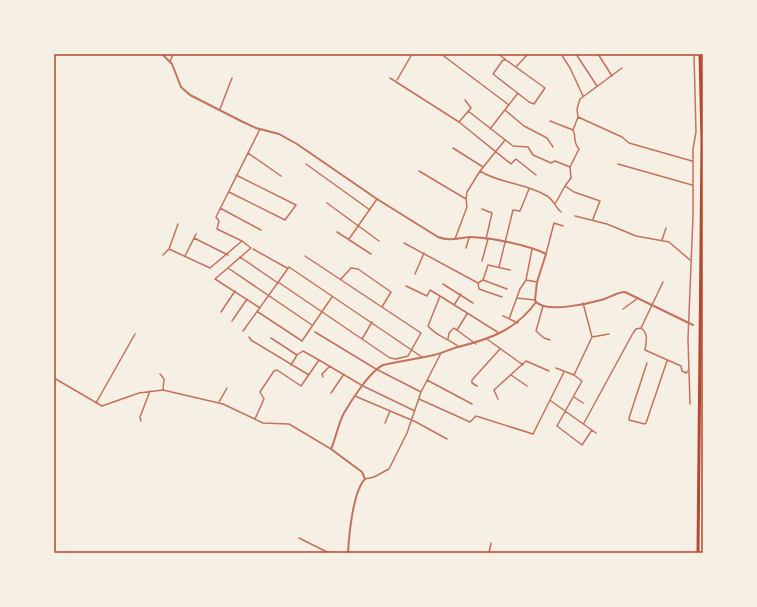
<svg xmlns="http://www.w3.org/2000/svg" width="757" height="607" font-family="Raleway,sans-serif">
<rect width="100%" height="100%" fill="#f6efe4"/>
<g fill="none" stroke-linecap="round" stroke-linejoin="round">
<path stroke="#c5725c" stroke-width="1.5" d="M 441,54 L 509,105
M 498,54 L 505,59
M 561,54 L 570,68 L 583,96
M 576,54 L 597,86
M 598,54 L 612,76
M 503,60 L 506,60 L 545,88 L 534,104 L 529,102 L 493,74 Z
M 170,62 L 173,54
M 516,67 L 528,54
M 390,78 L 459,122 L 511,164 L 516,159 L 536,175
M 397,80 L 412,54
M 220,109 L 232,78
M 505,110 L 524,126 L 547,138 L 553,147
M 468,111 L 513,146 L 528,147 L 533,155 L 551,163 L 555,161 L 570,167
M 578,117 L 622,137 L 629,143 L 692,161
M 550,121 L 573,130 C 577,138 572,141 579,149 L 570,167 L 571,178 L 565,186 L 574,192 L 600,201 L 593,219
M 459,122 L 471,108 L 465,100
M 260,129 L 216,217 L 219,221 L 217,229 L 242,241 L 251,248 L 215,279 L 260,308
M 490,129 L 518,93
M 573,130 L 578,117 L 577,109 L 580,99 L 622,68
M 453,148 L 483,167
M 248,153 L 281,176
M 306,164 L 370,210
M 618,164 L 692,185
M 419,171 L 466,199
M 480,171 C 500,184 527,183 547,196 C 554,200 555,207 561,212
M 229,192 L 285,220 L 296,205 L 236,175
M 327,203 L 379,241
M 555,204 L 565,186
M 220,208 L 261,230
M 482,209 L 492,213 L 486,239
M 575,216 L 607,224 L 636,236 L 669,242 L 690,260
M 337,232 L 371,254
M 194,238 L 228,255
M 349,239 L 377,199
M 455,239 L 467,207 L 466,199 L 467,192 L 480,171 L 505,140
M 662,240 L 666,228
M 404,243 L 478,283 L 483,280 L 507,289
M 466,248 L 469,238
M 169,249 L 210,268 L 242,241
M 253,249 L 287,268
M 546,254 L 554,223 L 563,226
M 163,255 L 169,249 L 178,224
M 185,256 L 196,234
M 240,257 L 278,283
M 482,261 L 488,239
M 499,267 L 513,210 L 520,211 L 529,189
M 228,268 L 312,325
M 415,274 L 424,253
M 341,279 L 351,268 L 358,269 L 391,292 L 382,307
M 483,280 L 488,265 L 510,270
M 526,280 L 537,282
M 278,282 L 390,358 L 396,359 L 408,356 L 421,333 L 305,256
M 478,283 L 479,289 L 502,297
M 443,284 L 473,303
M 406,286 L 427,296 L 430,290 L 440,296 L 428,326 C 436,336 449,339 459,347
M 440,296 L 499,333
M 517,298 L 535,300
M 454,305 L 461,294
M 543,306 L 536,331 L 544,338 L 550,340
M 623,309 L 638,298
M 221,312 L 235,291
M 258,312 L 302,341 L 332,297
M 503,316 L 518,323
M 509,319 L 520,289 L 526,280 L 532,249
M 232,321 L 247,299
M 641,328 C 649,334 646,342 645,350 L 681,366 L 682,371 L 686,373 L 689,370
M 457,330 L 467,314
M 243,331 L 289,267 L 422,357
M 315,332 L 376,369 L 421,392
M 249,337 L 251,340 L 309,375
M 592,337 L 609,334
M 271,338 L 297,355 L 291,365
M 362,339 L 372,322
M 448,339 L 449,333 L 454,328 L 476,344
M 487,339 L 523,365
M 297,355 L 303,351 L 319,360
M 647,363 L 629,418 L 629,420 L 645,424 L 646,423 L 667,361
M 556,368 L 574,375 L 582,381 L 557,426 L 582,445 L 592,430
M 160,374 L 164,379 L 163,390
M 511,375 L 527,386
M 574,375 L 592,337 L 583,303
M 323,377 L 322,374 L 330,366
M 54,378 L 102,406 L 139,393 L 163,390 L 223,404 L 263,423 L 289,424 L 331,449
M 427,380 L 472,404
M 477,386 L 472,383 L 472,380 L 500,349
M 331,393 L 344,374
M 355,396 L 416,422 L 447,439
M 574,397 L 583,403
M 419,399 L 470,422 L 476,416 L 533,434 L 564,372
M 498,399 L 494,390 L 526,361 L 549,371
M 551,401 L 596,433
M 219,402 L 227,388
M 96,403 L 135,334
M 690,404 L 688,339 L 693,216 L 693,149 L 696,132 L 694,54
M 255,419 L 264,399 L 260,392 L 274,371 L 277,370 L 301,386 L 319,360 L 363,386 L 415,411
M 141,421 L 140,417 L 150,391
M 385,423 L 390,411
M 584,423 L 633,333 L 636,329 L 641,328 L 663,282
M 365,479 L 374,477 L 389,469 L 407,433 L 421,392 L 441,353
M 299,538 L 327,552 L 336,553
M 489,553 L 491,543"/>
<path stroke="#c5725c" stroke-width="2" d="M 162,54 L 172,64 L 181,87 L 190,95 L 241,121 L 256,128 L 279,134 L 297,144 L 377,199 L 438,237 C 450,242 460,237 472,237 C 492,238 529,245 546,254 L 537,282 L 535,300 L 536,302
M 536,302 C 547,313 587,304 601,300 C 609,298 617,292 625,292 L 693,325
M 348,553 C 349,535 353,491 365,479 L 362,472 L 331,449 C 336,438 338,424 344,413 C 351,401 370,371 383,365 C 400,361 417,359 434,355 C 443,353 450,349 458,347 C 490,339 516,330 536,302"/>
<path stroke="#b5482f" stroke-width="3" d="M 698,553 L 702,141 L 700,54"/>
</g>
<rect width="757" height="607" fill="none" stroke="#f6efe4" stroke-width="110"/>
<rect x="55" y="55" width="647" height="497" fill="none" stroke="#b5482f" stroke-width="1.5"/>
</svg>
